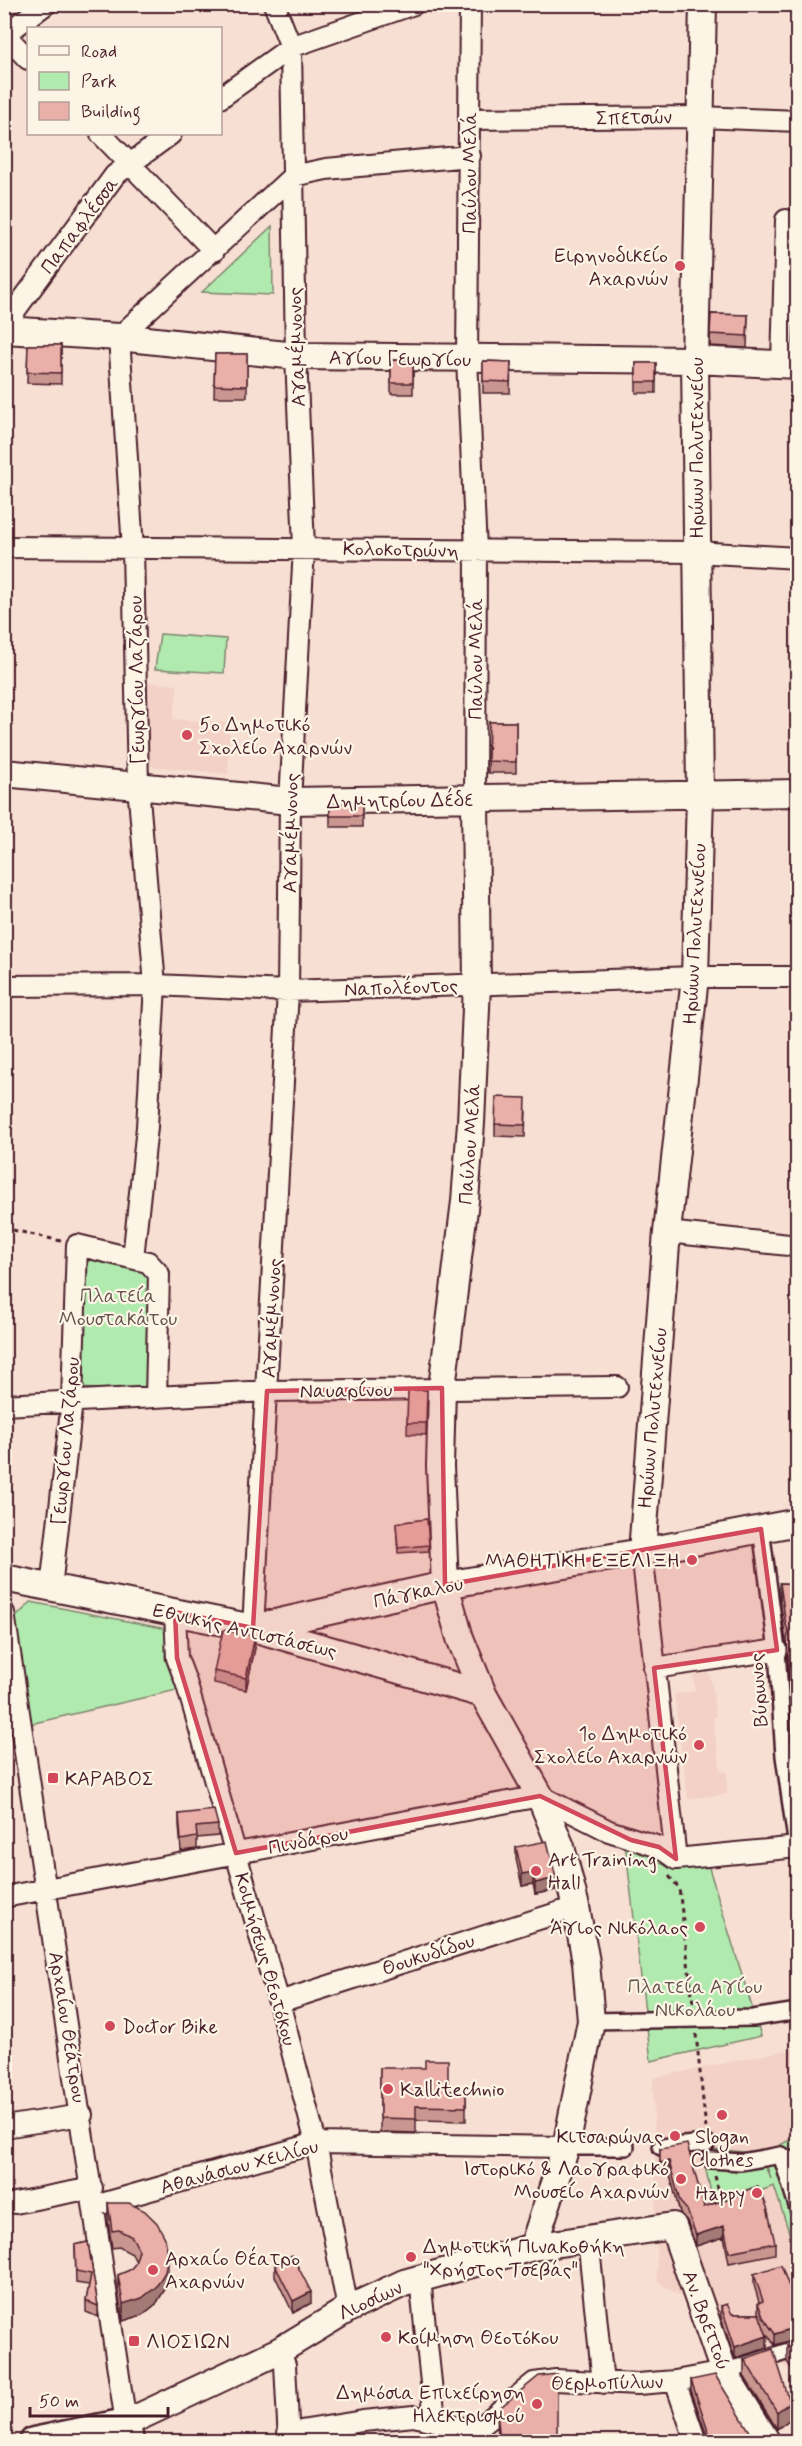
<svg xmlns="http://www.w3.org/2000/svg" width="802" height="2446" font-family="Mynerve,sans-serif">
<rect width="100%" height="100%" fill="#f7e0d3"/>
<filter id="ink" filterUnits="userSpaceOnUse"><feTurbulence type="fractalNoise" baseFrequency=".0167" numOctaves="2"/><feDisplacementMap in="SourceGraphic" scale="12" xChannelSelector="R" yChannelSelector="G"/><feConvolveMatrix kernelMatrix="1 2 1 2 8 2 1 2 1" color-interpolation-filters="sRGB"/></filter>
<g filter="url(#ink)">
<path fill="#f3d1c6" d="M 144,682 L 178,685 L 173,719 L 230,723 L 228,774 L 149,766 L 149,747 L 143,747 Z
M 710,1673 L 716,1716 L 713,1719 L 721,1772 L 727,1772 L 727,1794 L 688,1799 L 674,1694 L 695,1691 L 693,1675 Z
M 797,2048 L 797,2375 L 657,2281 L 653,2078 Z"/>
<path fill="#b1eaaf" stroke="#7e846d" stroke-width="1.5" d="M 272,226 L 273,295 L 202,292 Z
M 160,634 L 226,639 L 224,673 L 155,669 Z
M 84,1254 L 142,1268 L 157,1281 L 149,1391 L 77,1388 Z
M 31,1602 L 167,1629 L 165,1658 L 177,1690 L 30,1724 L 13,1620 Z
M 625,1843 L 705,1855 L 761,2036 L 651,2061 Z
M 797,2136 L 797,2257 L 774,2186 L 738,2199 L 713,2202 L 701,2148 L 744,2152 L 745,2161 L 761,2159 L 771,2179 L 763,2154 Z"/>
<g fill="none" stroke-linecap="round" stroke-linejoin="round">
<defs>
<path id="pedestrian" d="M 761,1529 L 777,1650 L 784,1756 L 797,1847
M 591,2021 L 753,2018 L 798,2011
M 566,2147 L 626,2147
M 661,2147 L 707,2143
M 781,2155 L 798,2209
M 711,2160 L 741,2162 L 781,2155 L 798,2163
M 724,2372 L 798,2348"/>
<path id="minor" d="M 470,4 L 467,359 L 476,550 L 475,798
M 4,34 L 28,59
M 4,35 L 46,4
M 220,98 L 291,47 L 414,4
M 470,119 L 701,117 L 798,121
M 101,134 L 214,251
M 4,333 L 16,309 L 115,175 L 171,134
M 782,364 L 786,220
M 4,547 L 696,552 L 798,558
M 4,986 L 155,985 L 288,991 L 695,977 L 798,977
M 667,1232 L 798,1246
M 133,1258 L 147,1127 L 155,985 L 138,785 L 133,549 L 119,337 L 293,176 L 326,169 L 470,156
M 4,1405 L 267,1391 L 617,1387
M 642,1552 L 676,1859
M 51,1588 L 72,1401 L 77,1245 L 148,1262 L 159,1274 L 156,1397
M 175,1612 L 177,1658 L 186,1682 L 279,2002 L 316,2143 L 348,2309
M 4,1613 L 126,2423
M 253,1628 L 288,991 L 290,801 L 304,548 L 296,356 L 291,47 L 274,4
M 654,1668 L 777,1650
M 4,1897 L 540,1796 L 609,1831 L 659,1847 L 676,1859 L 798,1847
M 279,2002 L 576,1907
M 4,2127 L 82,2115
M 15,2203 L 92,2188
M 94,2206 L 316,2143 L 566,2147
M 588,2238 L 603,2383
M 420,2279 L 435,2420
M 279,2351 L 285,2365 L 289,2442
M 675,2381 L 696,2442
M 288,2433 L 363,2421 L 414,2416 L 475,2431 L 534,2383 L 556,2380 L 638,2384 L 675,2381 L 724,2372"/>
<path id="tertiary" d="M 4,330 L 119,337 L 296,356 L 695,360 L 798,365
M 4,773 L 290,801 L 798,793
M 475,798 L 477,985 L 471,1123 L 465,1201 L 442,1388 L 440,1466 L 445,1585 L 460,1638 L 483,1694 L 540,1796 L 561,1847 L 576,1907 L 586,1962 L 591,2021 L 566,2147 L 533,2247
M 642,1552 L 667,1232 L 695,977 L 700,795 L 695,360 L 703,4
M 4,1578 L 253,1628 L 483,1694
M 253,1628 L 445,1585 L 642,1552 L 798,1522
M 126,2423 L 279,2351 L 348,2309 L 404,2283 L 533,2247 L 673,2226 L 724,2372 L 767,2442"/>
<path id="secondary" d="M 34,2442 L 126,2423 L 129,2442"/>
</defs>
<use href="#pedestrian" stroke="#4a1f2b" stroke-width="20"/>
<use href="#minor" stroke="#4a1f2b" stroke-width="24"/>
<use href="#tertiary" stroke="#4a1f2b" stroke-width="30"/>
<use href="#secondary" stroke="#4a1f2b" stroke-width="33"/>
<path stroke="#4a1f2b" stroke-width="3" stroke-dasharray="4.5 4.5" stroke-linecap="butt" d="M 4,1228 L 61,1241
M 669,1876 L 679,1888 L 693,2003
M 696,2034 L 706,2129
M 715,2176 L 722,2205"/>
<use href="#pedestrian" stroke="#fcf5e5" stroke-width="15"/>
<use href="#minor" stroke="#fcf5e5" stroke-width="20"/>
<use href="#tertiary" stroke="#fcf5e5" stroke-width="26"/>
<use href="#secondary" stroke="#fcf5e5" stroke-width="28"/>
</g>
<path fill="#c99690" stroke="#4a1f2b" stroke-width="1.5" d="M 711,314 L 748,315 L 747,348 L 710,346 Z
M 28,345 L 61,345 L 61,384 L 27,383 Z
M 215,354 L 247,354 L 247,397 L 214,397 Z
M 391,360 L 413,361 L 413,394 L 391,394 Z
M 483,361 L 511,362 L 510,393 L 483,393 Z
M 636,363 L 656,363 L 656,393 L 636,393 Z
M 489,722 L 516,722 L 516,773 L 488,773 Z
M 362,803 L 362,827 L 330,827 L 330,804 Z
M 526,1110 L 525,1137 L 495,1136 L 495,1124 Z
M 408,1390 L 427,1390 L 426,1435 L 407,1434 Z
M 427,1519 L 429,1551 L 398,1553 L 396,1523 Z
M 798,1520 L 798,1580 L 797,1580 L 792,1538 L 792,1521 Z
M 780,1583 L 798,1584 L 798,1718 L 791,1717 L 787,1645 L 786,1642 L 780,1600 Z
M 255,1648 L 246,1690 L 214,1683 L 214,1671 Z
M 179,1814 L 218,1825 L 218,1836 L 197,1838 L 197,1849 L 181,1851 L 179,1825 Z
M 516,1847 L 556,1890 L 535,1894 L 533,1884 L 522,1886 L 516,1859 Z
M 380,2068 L 448,2091 L 466,2091 L 466,2121 L 416,2120 L 416,2133 L 380,2132 Z
M 660,2149 L 704,2207 L 744,2193 L 744,2191 L 775,2243 L 775,2254 L 729,2263 L 724,2237 L 696,2246 L 687,2221 L 680,2213 L 669,2172 L 660,2174 Z
M 108,2203 L 168,2272 L 165,2289 L 156,2304 L 142,2315 L 123,2321 L 118,2292 L 118,2275 L 130,2270 L 135,2264 L 136,2262 L 132,2254 L 119,2247 L 112,2248 L 108,2220 Z
M 88,2242 L 98,2306 L 98,2317 L 86,2312 L 86,2301 L 89,2285 L 76,2283 L 75,2245 Z
M 275,2265 L 311,2303 L 293,2313 L 275,2276 Z
M 754,2274 L 798,2311 L 798,2339 L 796,2339 L 775,2345 L 765,2332 L 767,2348 L 735,2358 L 721,2318 L 721,2306 L 732,2314 L 758,2314 L 758,2303 L 759,2302 L 754,2285 Z
M 798,2341 L 798,2377 L 787,2362 L 787,2345 Z
M 744,2359 L 790,2419 L 777,2429 L 744,2376 Z
M 691,2380 L 752,2442 L 704,2442 L 707,2436 L 691,2390 Z
M 497,2410 L 557,2442 L 498,2442 Z"/>
<path fill="#a47a76" stroke="#4a1f2b" stroke-width="1.5" d="M 255,1636 L 255,1648 L 246,1690 L 246,1678 Z
M 533,1872 L 533,1884 L 522,1886 L 522,1874 Z
M 556,1878 L 556,1890 L 535,1894 L 535,1883 Z
M 669,2161 L 669,2172 L 660,2174 L 660,2163 Z
M 724,2226 L 724,2237 L 696,2246 L 696,2235 Z
M 168,2255 L 168,2272 L 165,2289 L 156,2304 L 142,2315 L 123,2321 L 123,2304 Z
M 311,2292 L 311,2303 L 293,2313 L 293,2301 Z
M 796,2327 L 796,2339 L 775,2345 L 775,2334 Z
M 767,2336 L 767,2348 L 735,2358 L 735,2347 Z
M 790,2402 L 790,2419 L 777,2429 L 777,2412 Z
M 752,2435 L 752,2442 L 743,2442 Z"/>
<path fill="#eaafa8" stroke="#4a1f2b" stroke-width="1.5" d="M 711,314 L 748,315 L 747,336 L 710,334 Z
M 28,345 L 61,345 L 61,373 L 27,372 Z
M 215,354 L 247,354 L 247,386 L 214,385 Z
M 391,360 L 413,361 L 413,383 L 391,383 Z
M 483,361 L 511,362 L 510,382 L 483,381 Z
M 636,363 L 656,363 L 656,382 L 636,382 Z
M 489,722 L 516,722 L 516,762 L 488,761 Z
M 362,803 L 362,816 L 330,816 L 330,804 Z
M 496,1097 L 526,1098 L 525,1125 L 495,1124 Z
M 408,1390 L 427,1390 L 426,1423 L 407,1423 Z
M 427,1519 L 429,1545 L 398,1548 L 396,1523 Z
M 798,1520 L 798,1563 L 797,1563 L 792,1521 Z
M 780,1583 L 798,1584 L 798,1701 L 791,1700 L 787,1639 L 789,1632 L 786,1625 Z
M 223,1630 L 255,1636 L 246,1678 L 214,1671 Z
M 214,1810 L 218,1825 L 196,1827 L 197,1837 L 181,1840 L 179,1814 Z
M 547,1841 L 556,1878 L 535,1883 L 533,1872 L 522,1874 L 516,1847 Z
M 425,2060 L 448,2060 L 448,2091 L 466,2091 L 466,2107 L 416,2106 L 416,2119 L 380,2118 L 380,2068 L 425,2068 Z
M 687,2144 L 704,2207 L 744,2193 L 744,2191 L 758,2186 L 767,2207 L 775,2243 L 729,2252 L 724,2226 L 696,2235 L 687,2210 L 680,2202 L 669,2161 L 660,2163 L 660,2149 Z
M 108,2203 L 129,2203 L 145,2211 L 157,2223 L 165,2238 L 168,2255 L 165,2272 L 156,2287 L 142,2298 L 123,2304 L 118,2275 L 130,2270 L 135,2264 L 139,2250 L 132,2237 L 119,2230 L 112,2231 Z
M 88,2242 L 98,2306 L 86,2301 L 91,2274 L 76,2271 L 75,2245 Z
M 292,2255 L 311,2292 L 293,2301 L 275,2265 Z
M 781,2265 L 798,2311 L 798,2328 L 796,2327 L 775,2334 L 763,2317 L 758,2303 L 763,2301 L 754,2274 Z
M 727,2304 L 732,2314 L 759,2314 L 767,2336 L 735,2347 L 721,2306 Z
M 798,2341 L 798,2360 L 787,2345 Z
M 773,2349 L 790,2402 L 777,2412 L 744,2359 Z
M 557,2374 L 557,2442 L 500,2442 L 497,2410 L 539,2376 Z
M 715,2375 L 752,2435 L 743,2442 L 705,2442 L 704,2440 L 708,2434 L 707,2427 L 691,2380 Z
M 798,2428 L 798,2442 L 776,2442 Z
M 103,2438 L 104,2442 L 87,2442 Z"/>
</g>
<path fill="#d1495b" fill-opacity="0.2" stroke="#d1495b" stroke-width="4.5" stroke-linejoin="round" d="M 442,1388 L 445,1585 L 761,1529 L 777,1650 L 654,1668 L 676,1859 L 659,1847 L 631,1840 L 540,1796 L 236,1853 L 177,1658 L 175,1612 L 253,1628 L 267,1391 Z"/>
<g fill="#d1495b" stroke="#fcf5e5" stroke-width="2">
<circle cx="680" cy="266" r="6"/>
<circle cx="187" cy="735" r="6"/>
<circle cx="692" cy="1560" r="6"/>
<circle cx="699" cy="1745" r="6"/>
<rect x="47" y="1772" width="12" height="12" rx="3"/>
<circle cx="536" cy="1871" r="6"/>
<circle cx="700" cy="1927" r="6"/>
<circle cx="110" cy="2026" r="6"/>
<circle cx="388" cy="2089" r="6"/>
<circle cx="722" cy="2115" r="6"/>
<circle cx="675" cy="2136" r="6"/>
<circle cx="681" cy="2179" r="6"/>
<circle cx="757" cy="2193" r="6"/>
<circle cx="411" cy="2257" r="6"/>
<circle cx="153" cy="2270" r="6"/>
<circle cx="386" cy="2337" r="6"/>
<rect x="128" y="2335" width="12" height="12" rx="3"/>
<circle cx="537" cy="2404" r="6"/>
</g>
<g text-anchor="middle" stroke-width="4.5" stroke-linejoin="round" paint-order="stroke">
<g font-size="20" fill="#4a1f2b" stroke="#fcf5e5">
<text transform="translate(634 117) rotate(-1)" y="7">Σπετσών</text>
<text transform="translate(469 173) rotate(-90)" y="7">Παύλου Μελά</text>
<text transform="translate(79 225) rotate(-53)" y="7">Παπαφλέσσα</text>
<text transform="translate(296 347) rotate(-92)" y="7">Αγαμέμνονος</text>
<text transform="translate(400 358) rotate(1)" y="7">Αγίου Γεωργίου</text>
<text transform="translate(696 448) rotate(-90)" y="7">Ηρώων Πολυτεχνείου</text>
<text transform="translate(401 549) rotate(1)" y="7">Κολοκοτρώνη</text>
<text transform="translate(475 659) rotate(-90)" y="7">Παύλου Μελά</text>
<text transform="translate(136 680) rotate(-91)" y="7">Γεωργίου Λαζάρου</text>
<text transform="translate(400 800) rotate(-1)" y="7">Δημητρίου Δέδε</text>
<text transform="translate(290 833) rotate(-89)" y="7">Αγαμέμνονος</text>
<text transform="translate(694 934) rotate(-87)" y="7">Ηρώων Πολυτεχνείου</text>
<text transform="translate(401 987) rotate(-2)" y="7">Ναπολέοντος</text>
<text transform="translate(469 1144) rotate(-86)" y="7">Παύλου Μελά</text>
<text transform="translate(271 1318) rotate(-87)" y="7">Αγαμέμνονος</text>
<text transform="translate(346 1390) rotate(-1)" y="7">Ναυαρίνου</text>
<text transform="translate(652 1418) rotate(-85)" y="7">Ηρώων Πολυτεχνείου</text>
<text transform="translate(65 1441) rotate(-85)" y="7">Γεωργίου Λαζάρου</text>
<text transform="translate(418 1592) rotate(-12)" y="7">Πάγκαλου</text>
<text transform="translate(245 1630) rotate(13)" y="7">Εθνικής Αντιστάσεως</text>
<text transform="translate(758 1690) rotate(-94)" y="7">Βύρωνος</text>
<text transform="translate(308 1840) rotate(-11)" y="7">Πινδάρου</text>
<text transform="translate(428 1954) rotate(-18)" y="7">Θουκυδίδου</text>
<text transform="translate(266 1959) rotate(74)" y="7">Κοιμήσεως Θεοτόκου</text>
<text transform="translate(68 2027) rotate(81)" y="7">Αρχαίου Θεάτρου</text>
<text transform="translate(239 2166) rotate(-15)" y="7">Αθανάσιου Χειλίου</text>
<text transform="translate(370 2300) rotate(-25)" y="7">Λιοσίων</text>
<text transform="translate(707 2320) rotate(70)" y="7">Αν. Βρεττού</text>
<text transform="translate(607 2382) rotate(-1)" y="7">Θερμοπύλων</text>
</g>
<g font-size="20" fill="#4a1f2b" stroke="#fcf5e5" text-anchor="start">
<text x="668" y="262" text-anchor="end">Ειρηνοδικείο<tspan x="668" dy="23">Αχαρνών</tspan></text>
<text x="199" y="731">5ο Δημοτικό<tspan x="199" dy="23">Σχολείο Αχαρνών</tspan></text>
<text x="680" y="1567" text-anchor="end">ΜΑΘΗΤΙΚΗ ΕΞΕΛΙΞΗ</text>
<text x="687" y="1740" text-anchor="end">1ο Δημοτικό<tspan x="687" dy="23">Σχολείο Αχαρνών</tspan></text>
<text x="65" y="1785">ΚΑΡΑΒΟΣ</text>
<text x="548" y="1866">Art Training<tspan x="548" dy="23">Hall</tspan></text>
<text x="688" y="1934" text-anchor="end">Άγιος Νικόλαος</text>
<text x="122" y="2033">Doctor Bike</text>
<text x="400" y="2096">Kallitechnio</text>
<text x="663" y="2143" text-anchor="end">Κιτσαρώνας</text>
<text x="722" y="2143" text-anchor="middle">Slogan<tspan x="722" dy="23">Clothes</tspan></text>
<text x="669" y="2175" text-anchor="end">Ιστορικό &amp; Λαογραφικό<tspan x="669" dy="23">Μουσείο Αχαρνών</tspan></text>
<text x="745" y="2200" text-anchor="end">Happy</text>
<text x="423" y="2253">Δημοτική Πινακοθήκη<tspan x="423" dy="23">"Χρήστος Τσεβάς"</tspan></text>
<text x="165" y="2265">Αρχαίο Θέατρο<tspan x="165" dy="23">Αχαρνών</tspan></text>
<text x="398" y="2344">Κοίμηση Θεοτόκου</text>
<text x="146" y="2348">ΛΙΟΣΙΩΝ</text>
<text x="525" y="2399" text-anchor="end">Δημόσια Επιχείρηση<tspan x="525" dy="23">Ηλεκτρισμού</tspan></text>
</g>
<g font-size="20" fill="#64524c" stroke="#fcf5e5">
<text x="118" y="1302">Πλατεία<tspan x="118" dy="23">Μουστακάτου</tspan></text>
<text x="695" y="1993">Πλατεία Αγίου<tspan x="695" dy="23">Νικολάου</tspan></text>
</g>
</g>
<rect width="802" height="2446" fill="none" stroke="#fcf5e5" stroke-width="24"/>
<rect x="12" y="12" width="778" height="2422" fill="none" stroke="#4a1f2b" stroke-width="2" filter="url(#ink)"/>
<rect x="27" y="27" width="195" height="108" fill="#fcf5e5" stroke="#b59f9b" stroke-width="1.5"/>
<rect x="39" y="46" width="30" height="9" fill="#fcf5e5" stroke="#b59f9b" stroke-width="1.5"/>
<text x="81" y="57" font-size="18" fill="#4a1f2b">Road</text>
<rect x="39" y="72" width="30" height="18" fill="#b1eaaf" stroke="#b59f9b" stroke-width="1.5"/>
<text x="81" y="87" font-size="18" fill="#4a1f2b">Park</text>
<rect x="39" y="102" width="30" height="18" fill="#eaafa8" stroke="#b59f9b" stroke-width="1.5"/>
<text x="81" y="117" font-size="18" fill="#4a1f2b">Building</text>
<path d="M30 2407v9h138v-9" fill="none" stroke="#4a1f2b" stroke-width="3"/>
<text x="39" y="2407" font-size="18" fill="#4a1f2b" stroke="#fcf5e5" stroke-width="4.5" paint-order="stroke">50 m</text>
</svg>
